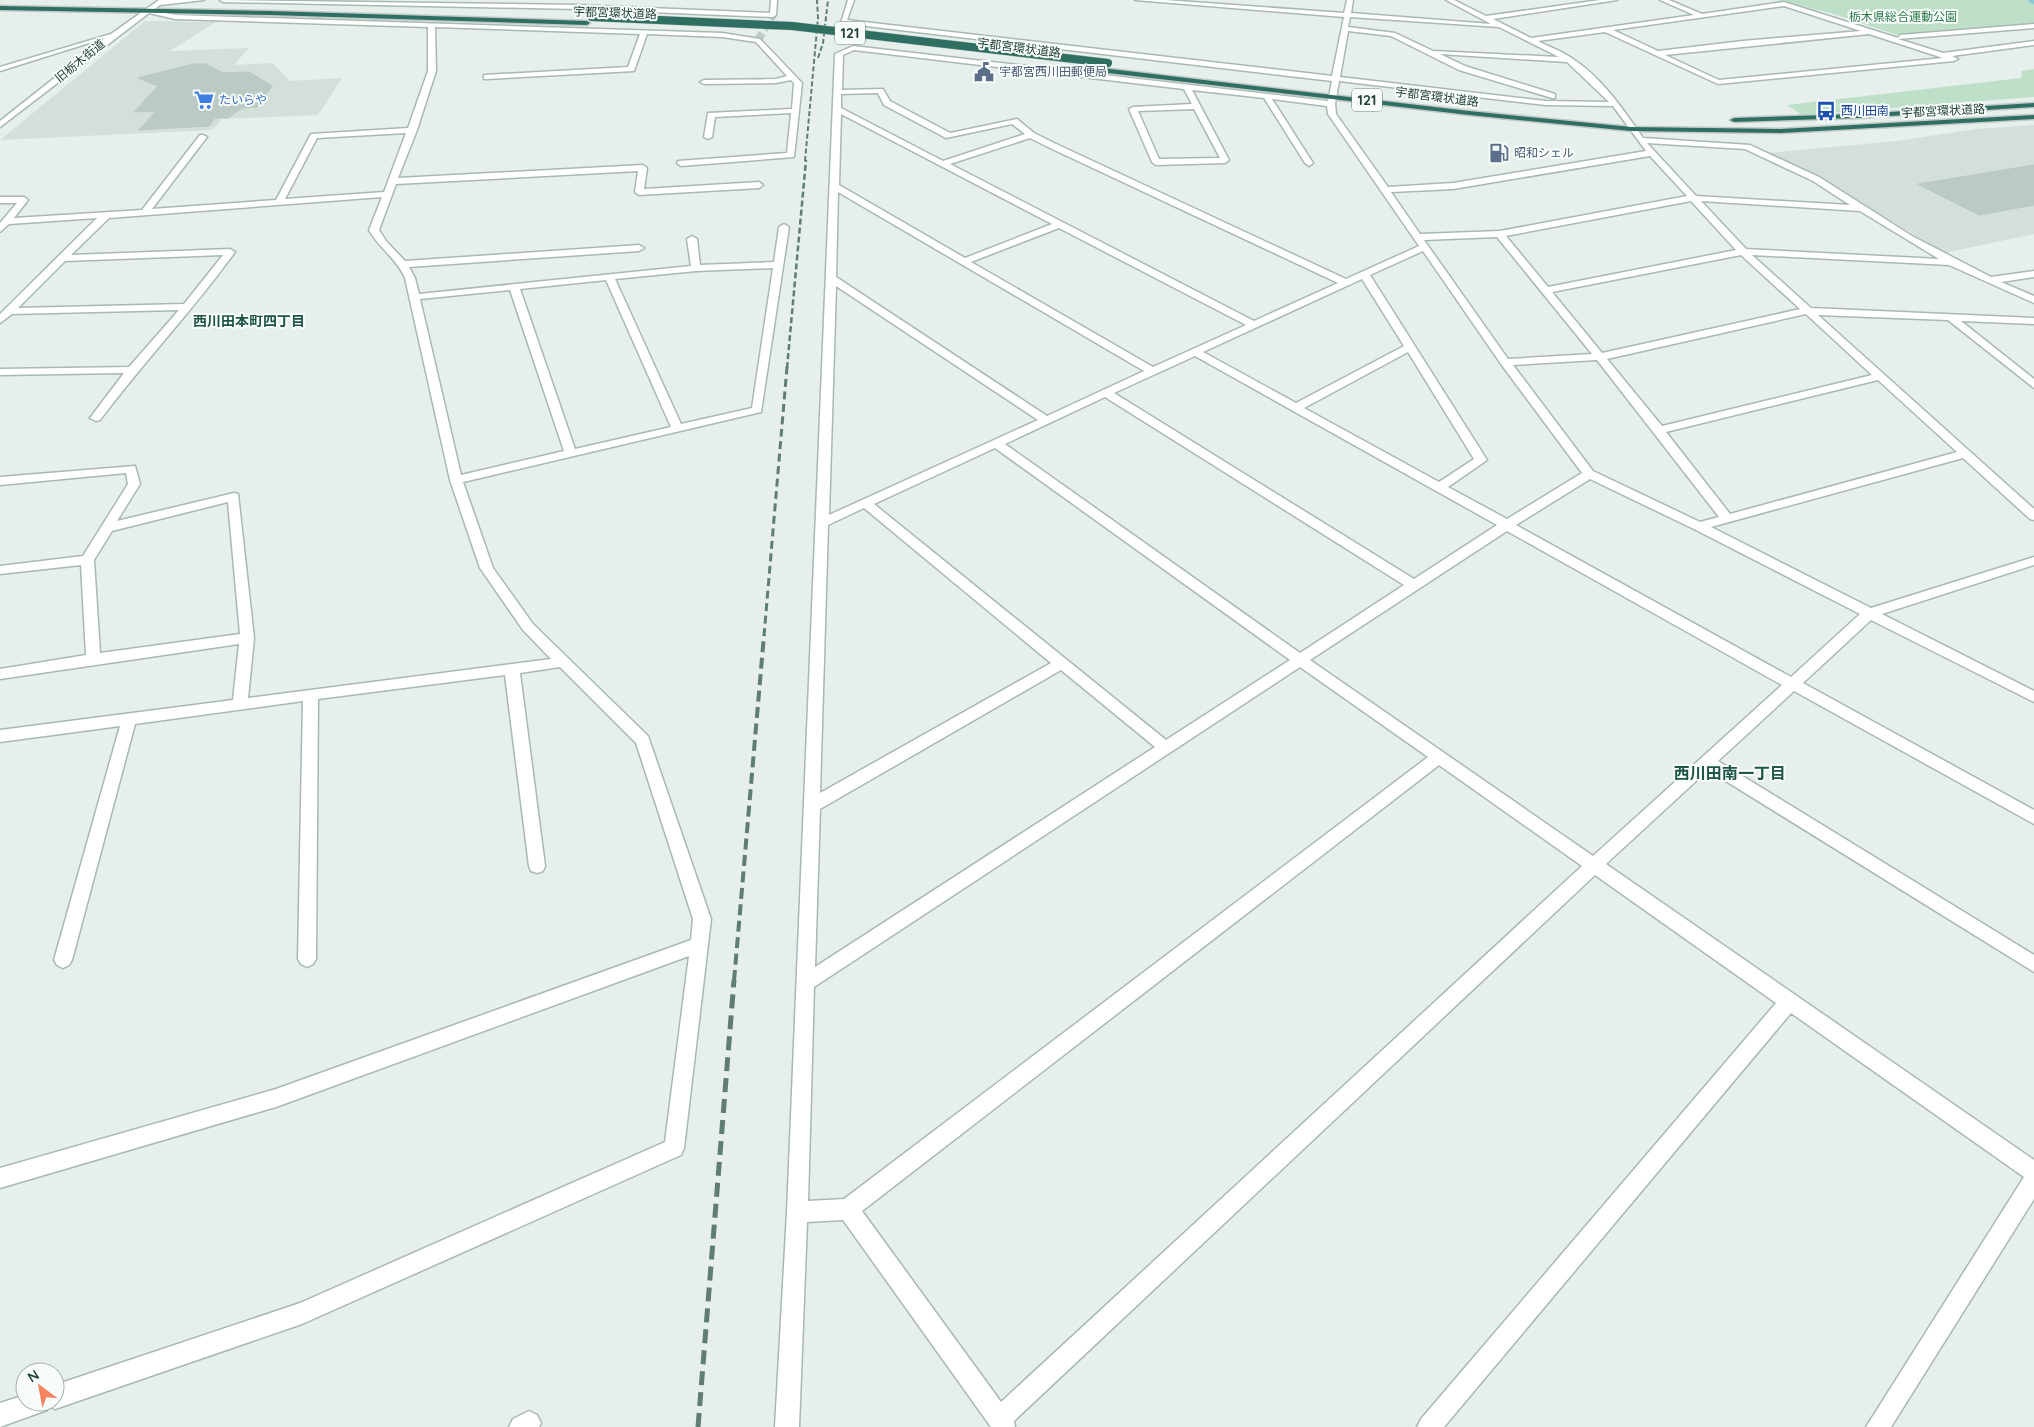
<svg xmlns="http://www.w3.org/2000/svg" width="2034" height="1427" font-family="Quicksand,'Noto Sans JP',sans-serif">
<rect width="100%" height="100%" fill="#e6efeb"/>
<path fill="#d4dfda" d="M 145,21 L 216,22 L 170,51 L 249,48 L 234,65 L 273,63 L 290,81 L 342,78 L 318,115 L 222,119 L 212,130 L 0,140 Z
M 2034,125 L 2034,234 L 1944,253 L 1823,179 L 1767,153 L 1897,141 L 1976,129 Z"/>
<path fill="#bfe0c8" d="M 1772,0 L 2034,0 L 2034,24 L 1897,35 L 1837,15 L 1783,1 Z
M 2034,69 L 2034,97 L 1802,115 L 1787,105 L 2021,78 L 2022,71 Z"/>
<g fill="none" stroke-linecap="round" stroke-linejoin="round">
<path stroke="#8ec9d4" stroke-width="5" d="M 2031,1 L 2034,2"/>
</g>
<path fill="#bbcac4" stroke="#b8c9c2" d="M 193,64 L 206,64 L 223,73 L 249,72 L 272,86 L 257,107 L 242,108 L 228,118 L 215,118 L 209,126 L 139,130 L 156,111 L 134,112 L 158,86 L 138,78 Z
M 2034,165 L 2034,205 L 1979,215 L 1918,184 Z"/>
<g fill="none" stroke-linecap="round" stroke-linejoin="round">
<path stroke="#bfccc8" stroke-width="8" stroke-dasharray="8 4" stroke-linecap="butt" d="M 859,24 L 863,49
M 758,40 L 773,15"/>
<defs>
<path id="minor" d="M 159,0 L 204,0 L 160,5 L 153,10 L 175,15 L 722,33 L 760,39 L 802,83 L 794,157 L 681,166 L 677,163 L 678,161 L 787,153 L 791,113 L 715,117 L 712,137 L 708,139 L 704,137 L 708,113 L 792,109 L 794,83 L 791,80 L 776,83 L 704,84 L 700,82 L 704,80 L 776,79 L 787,76 L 756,42 L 722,37 L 647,34 L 634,71 L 487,79 L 484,79 L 484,75 L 628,67 L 640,34 L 435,27 L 436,71 L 417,130 L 398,178 L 643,165 L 647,168 L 644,189 L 759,182 L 763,185 L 759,188 L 639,195 L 635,192 L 638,171 L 396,184 L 379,230 L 386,241 L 405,261 L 639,245 L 644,248 L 639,251 L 409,267 L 415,278 L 419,294 L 691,266 L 687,239 L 692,236 L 697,239 L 700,265 L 774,262 L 779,227 L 784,224 L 789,227 L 761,412 L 463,482 L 493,568 L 533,624 L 648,736 L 711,919 L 684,1148 L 681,1155 L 302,1324 L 55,1409 L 49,1406 L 47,1410 L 0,1427 L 0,1403 L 25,1395 L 25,1402 L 55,1402 L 55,1385 L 300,1303 L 665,1142 L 689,956 L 276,1107 L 0,1188 L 0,1168 L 276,1089 L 691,940 L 693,919 L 636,743 L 560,667 L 520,673 L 545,866 L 543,871 L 537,873 L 531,871 L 529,866 L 505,675 L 318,699 L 316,959 L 313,964 L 307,967 L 301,964 L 298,959 L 303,701 L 135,724 L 72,960 L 69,965 L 63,968 L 57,965 L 54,960 L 120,726 L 0,742 L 0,730 L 233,700 L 239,644 L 0,679 L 0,669 L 86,655 L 81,565 L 0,574 L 0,566 L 83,556 L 128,484 L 126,473 L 0,485 L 0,477 L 135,466 L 140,484 L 117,521 L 234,493 L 238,494 L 254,638 L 248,698 L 551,659 L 523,630 L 480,568 L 450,480 L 405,278 C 397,259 379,248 369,230 L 382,197 L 109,218 L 71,255 L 230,249 L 235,252 C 193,310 143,363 100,420 L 96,421 L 90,418 L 124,373 L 0,375 L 0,369 L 129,367 L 179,310 L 12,314 L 0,323 L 0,314 L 97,218 L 9,224 L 0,232 L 0,223 L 17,203 L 0,203 L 0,197 L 24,197 L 28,200 L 14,218 L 142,210 L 200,135 L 203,135 L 207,137 L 152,209 L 276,200 L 311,134 L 408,128 L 428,71 L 428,27 L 175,19 L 149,13 L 0,127 L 0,121 L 105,38 L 0,71 L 0,67 L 111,34 ZM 406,133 L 384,192 L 285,199 L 317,138 ZM 223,255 L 184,304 L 18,308 L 65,261 ZM 773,268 L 752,408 L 681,424 L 615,279 L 696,271 ZM 606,280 L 671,427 L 575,449 L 520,289 ZM 510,290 L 564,451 L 461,475 L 420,299 ZM 228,502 L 240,634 L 100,653 L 94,560 L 112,531 Z
M 220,0 L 578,5 L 770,13 L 771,0 L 777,0 L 776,15 L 773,17 L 578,9 L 223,2 Z
M 848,0 L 854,0 L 847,20 L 1332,76 L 1344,17 L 1135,0 L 1165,0 L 1344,13 L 1347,0 L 1353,0 L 1351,13 L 1491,24 L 1446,0 L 1454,0 L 1486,16 L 1600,0 L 1617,0 L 1493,19 L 1531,38 L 1694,15 L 1660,0 L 1669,0 L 1702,14 L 1784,2 L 1898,38 L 1900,35 L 2034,24 L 2034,28 L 1898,39 L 1943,53 L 2034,41 L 2034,45 L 1952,56 L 1958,59 L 1954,61 L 1718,84 L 1605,32 L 1538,41 C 1549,47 1562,51 1573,59 C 1602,78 1623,109 1643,138 L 1750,145 L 1819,177 L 1912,236 L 1991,277 L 2034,271 L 2034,277 L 2001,282 L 2034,296 L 2034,303 L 1949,265 L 1752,255 L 1811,308 L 2034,318 L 2034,324 L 1961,321 L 2034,379 L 2034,388 L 1948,320 L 1818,315 L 2034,509 L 2034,520 L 2030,519 L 1963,458 L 1711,527 L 1871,608 L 2034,557 L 2034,565 L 1882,614 L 2034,691 L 2034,702 L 1871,620 L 1803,683 L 2034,810 L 2034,824 L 1794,691 L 1718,761 L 2034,955 L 2034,972 L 1708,770 L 1606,864 L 2034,1160 L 2034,1199 L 1891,1427 L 1866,1427 L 2024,1177 L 1791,1013 L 1444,1427 L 1417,1427 L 1421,1419 L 1776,1003 L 1595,875 L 1014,1421 L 1015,1427 L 991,1427 L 843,1220 L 807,1222 L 799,1427 L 775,1427 L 787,1212 L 835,54 L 853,46 L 1328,101 L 1332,81 L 841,23 ZM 1784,6 L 1861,31 L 1743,41 L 1658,51 L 1613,30 ZM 1350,17 L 1499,27 L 1559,57 L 1433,51 L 1395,33 L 1348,27 ZM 1348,31 L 1391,36 L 1459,70 L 1552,98 L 1555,98 L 1555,94 L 1465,66 L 1440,54 L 1567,62 L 1609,102 L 1546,101 L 1340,77 ZM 1869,34 L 1943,58 L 1719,80 L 1665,55 ZM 854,50 L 1184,89 L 1192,104 L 1133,107 L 1129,109 L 1152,162 L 1156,165 L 1225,163 L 1229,160 L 1192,90 L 1264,98 L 1305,163 L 1309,166 L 1313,163 L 1272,99 L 1327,106 L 1328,114 L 1419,246 L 1346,279 L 1054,143 L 1034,133 L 1017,119 L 950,133 L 890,101 L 883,89 L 842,90 L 843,55 ZM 1339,81 L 1546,105 L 1613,106 L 1646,151 L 1453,183 L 1388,187 L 1336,114 L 1335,104 ZM 878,93 L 884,105 L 946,138 L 1012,124 L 1025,134 L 943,161 L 841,108 L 841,94 ZM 1194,109 L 1220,158 L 1159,159 L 1138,111 ZM 841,114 L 1052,224 L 965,258 L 839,185 ZM 1030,138 L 1048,147 L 1338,283 L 1254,321 L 950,164 ZM 1647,143 L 1745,149 L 1813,181 L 1850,205 L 1696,196 ZM 1650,156 L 1687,196 L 1500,231 L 1420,234 L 1391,192 L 1453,189 ZM 838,192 L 1144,371 L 1047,416 L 836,277 ZM 1691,201 L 1736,250 L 1548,287 L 1506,236 ZM 1701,201 L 1860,211 L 1939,259 L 1746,249 ZM 1059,228 L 1246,325 L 1153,367 L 971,262 ZM 1497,237 L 1592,354 L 1508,359 L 1424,240 ZM 1423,251 L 1501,364 L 1582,473 L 1507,519 L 1448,487 L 1487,460 L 1370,275 ZM 1741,255 L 1800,309 L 1602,353 L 1552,292 ZM 1362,279 L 1404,346 L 1296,403 L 1203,352 ZM 836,286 L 1038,420 L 829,515 ZM 1806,314 L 1872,375 L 1662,426 L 1607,359 ZM 1408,352 L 1474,459 L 1439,482 L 1304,408 ZM 1195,356 L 1497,525 L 1414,579 L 1114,393 ZM 1597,360 L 1719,517 L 1700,522 L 1593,471 L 1513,365 ZM 1878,380 L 1957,452 L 1730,514 L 1666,432 ZM 1105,397 L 1404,585 L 1300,653 L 1005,444 ZM 995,448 L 1290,660 L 1166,740 L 874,504 ZM 1590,479 L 1694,529 L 1860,614 L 1791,677 L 1516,525 ZM 864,508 L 1051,663 L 820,793 L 828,525 ZM 1507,531 L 1782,685 L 1593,856 L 1310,660 ZM 1300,667 L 1428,757 L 844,1199 L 808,1201 L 814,987 ZM 1061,670 L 1155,747 L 815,967 L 820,809 ZM 1439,765 L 1582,866 L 1001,1402 L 862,1211 Z
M 529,1411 L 537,1415 L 541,1423 L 539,1427 L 509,1427 L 513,1419 Z"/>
<path id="highway" d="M 0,6 L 270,11 L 587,21 L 590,23 L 587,25 L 270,15 L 0,10 Z
M 1102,68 L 1469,111 L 1631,127 L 1781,129 L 2034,115 L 2034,119 L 1781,133 L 1631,131 L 1469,115 L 1099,72 L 1098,70 Z
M 2034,103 L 2034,107 L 1858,118 L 1734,122 L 1730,120 L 1734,118 L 1858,114 Z"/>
</defs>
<use href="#minor" stroke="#a8b8b2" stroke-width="3"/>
<use href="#highway" stroke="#c2cac8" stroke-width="3"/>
<use href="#minor" fill="#fff" fill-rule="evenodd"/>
<use href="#highway" fill="#2f6f62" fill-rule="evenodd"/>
<path stroke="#5f7d75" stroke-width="2" stroke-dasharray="5 2.5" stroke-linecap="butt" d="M 818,58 L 823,43 L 828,0
M 805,161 L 818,18 L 817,0"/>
<path stroke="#5f7d75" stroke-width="2.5" stroke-dasharray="6 3" stroke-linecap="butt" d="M 787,368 L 806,160"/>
<path stroke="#5f7d75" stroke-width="3" stroke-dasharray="8 4.5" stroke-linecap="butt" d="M 764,636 L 787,367"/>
<path stroke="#5f7d75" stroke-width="4" stroke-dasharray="11 5.5" stroke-linecap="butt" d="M 734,981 L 764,635"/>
<path stroke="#5f7d75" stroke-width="5" stroke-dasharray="14 7" stroke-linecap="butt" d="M 698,1427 L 734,980"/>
<defs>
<path id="highway-bridge" d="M 592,17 L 792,26 L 1108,63"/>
</defs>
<use href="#highway-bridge" stroke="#c2cac8" stroke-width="9" stroke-linecap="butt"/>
<use href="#highway-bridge" stroke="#2f6f62" stroke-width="8"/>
</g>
<defs>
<symbol id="civic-bare" viewBox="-9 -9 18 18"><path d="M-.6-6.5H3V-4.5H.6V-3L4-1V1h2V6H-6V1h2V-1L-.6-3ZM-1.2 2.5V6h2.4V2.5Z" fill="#5c6f8a" stroke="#f7fbf9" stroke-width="2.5" paint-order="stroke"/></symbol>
<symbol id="supermarket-bare" viewBox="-9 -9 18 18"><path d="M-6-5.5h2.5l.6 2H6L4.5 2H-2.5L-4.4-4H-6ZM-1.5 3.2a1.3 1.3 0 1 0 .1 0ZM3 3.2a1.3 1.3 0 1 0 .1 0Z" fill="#3f7fe0" stroke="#f7fbf9" stroke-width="2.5" paint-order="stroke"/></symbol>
<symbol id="bus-bare" viewBox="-9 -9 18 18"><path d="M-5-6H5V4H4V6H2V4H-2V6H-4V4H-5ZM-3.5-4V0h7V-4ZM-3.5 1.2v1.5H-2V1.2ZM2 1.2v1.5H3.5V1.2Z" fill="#1a4fb4" stroke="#f7fbf9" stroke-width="2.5" paint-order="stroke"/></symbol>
<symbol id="fuel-bare" viewBox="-9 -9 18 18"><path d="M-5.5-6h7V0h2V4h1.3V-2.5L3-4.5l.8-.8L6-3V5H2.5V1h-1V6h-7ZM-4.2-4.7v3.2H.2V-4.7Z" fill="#5c6f8a" stroke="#f7fbf9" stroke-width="2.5" paint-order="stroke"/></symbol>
</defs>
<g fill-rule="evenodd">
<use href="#civic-bare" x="970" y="58" width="28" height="28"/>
<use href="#supermarket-bare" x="190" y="86" width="28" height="28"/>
<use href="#bus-bare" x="1812" y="97" width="28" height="28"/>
<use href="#fuel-bare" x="1485" y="139" width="28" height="28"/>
</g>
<g text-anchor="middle" stroke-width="4" stroke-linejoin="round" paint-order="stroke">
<g font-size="12" fill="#24423a" stroke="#f7fbf9">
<text transform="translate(615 13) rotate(2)" y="4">宇都宮環状道路</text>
<text transform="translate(1019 48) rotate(7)" y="4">宇都宮環状道路</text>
<text transform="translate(80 61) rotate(-39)" y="4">旧栃木街道</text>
<text transform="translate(1437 97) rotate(7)" y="4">宇都宮環状道路</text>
<text transform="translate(1943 111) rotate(-3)" y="4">宇都宮環状道路</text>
</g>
<g font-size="12" fill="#2d7a4b" stroke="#f7fbf9">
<text x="1903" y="21">栃木県総合運動公園</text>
</g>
<g font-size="12" fill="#4e5e75" stroke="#f7fbf9" text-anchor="start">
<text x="999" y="76">宇都宮西川田郵便局</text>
<text x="1514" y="157">昭和シェル</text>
</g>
<g font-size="12" fill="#366cbe" stroke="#f7fbf9" text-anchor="start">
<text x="219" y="104">たいらや</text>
</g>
<g font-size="12" fill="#164399" stroke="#f7fbf9" text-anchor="start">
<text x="1841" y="115">西川田南</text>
</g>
<g fill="#f7fbf9" stroke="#637a73" stroke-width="1">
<rect x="835" y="21.5" width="30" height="23" rx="4"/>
<rect x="1352" y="88.5" width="30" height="23" rx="4"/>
</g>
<g font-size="14" font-weight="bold" fill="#24423a">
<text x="850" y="38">121</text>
<text x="1367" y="105">121</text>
</g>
<g font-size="14" font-weight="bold" fill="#1f5548" stroke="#f7fbf9">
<text x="249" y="326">西川田本町四丁目</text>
</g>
<g font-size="16" font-weight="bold" fill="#1f5548" stroke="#f7fbf9">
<text x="1730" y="779">西川田南一丁目</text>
</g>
</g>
<g transform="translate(40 1387) rotate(328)"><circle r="24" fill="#f7fbf9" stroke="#a3b1ad"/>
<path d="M0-4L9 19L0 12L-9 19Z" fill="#f4845f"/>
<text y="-8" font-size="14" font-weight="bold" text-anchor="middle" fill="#24423a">N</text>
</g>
</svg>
